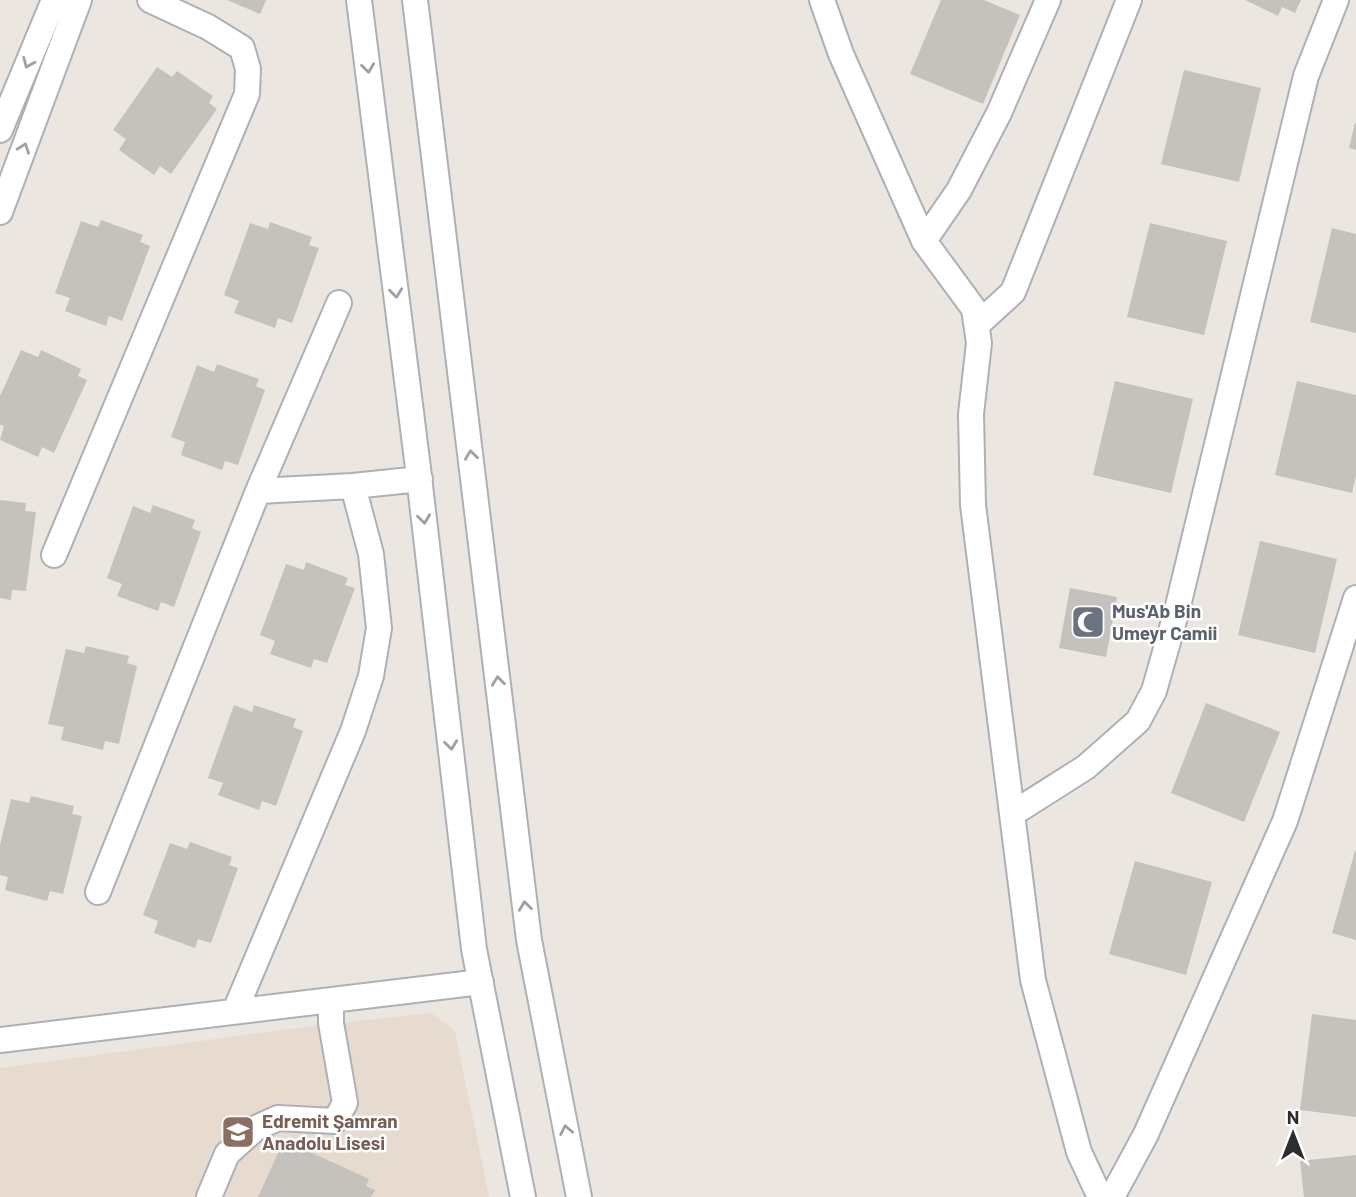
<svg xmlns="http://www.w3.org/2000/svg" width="1356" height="1197" font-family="Barlow,sans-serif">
<rect width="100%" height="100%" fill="#ece6e1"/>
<path fill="#e7dbd0" d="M 431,1013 L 455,1031 L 489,1197 L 0,1197 L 0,1068 L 320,1025 Z"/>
<path fill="#c5c1bc" d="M 227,0 L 266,0 L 260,14 Z
M 941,0 L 984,0 L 1020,15 L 983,104 L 910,74 Z
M 1245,0 L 1301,0 L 1295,13 L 1282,7 L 1278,16 Z
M 157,67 L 172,77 L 177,71 L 213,96 L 209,103 L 217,109 L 171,174 L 160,166 L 154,175 L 119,150 L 126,139 L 113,130 Z
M 1184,70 L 1261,88 L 1239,182 L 1161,164 Z
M 1355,123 L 1356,123 L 1356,150 L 1349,148 Z
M 101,220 L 143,235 L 140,242 L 150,246 L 122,321 L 109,316 L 106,326 L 65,311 L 70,298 L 55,293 L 81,221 L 98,227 Z
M 270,222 L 312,237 L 309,245 L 319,248 L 292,323 L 278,318 L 275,328 L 234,313 L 239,301 L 224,295 L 250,223 L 268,229 Z
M 1150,223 L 1227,241 L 1204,335 L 1127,317 Z
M 1332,228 L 1356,234 L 1356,333 L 1310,322 Z
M 21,350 L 38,357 L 41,350 L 81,369 L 78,376 L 87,380 L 54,453 L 42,447 L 38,457 L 0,440 L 4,426 L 0,425 L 0,396 Z
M 217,364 L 259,379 L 256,386 L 265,390 L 238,465 L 225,461 L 222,470 L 181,455 L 185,442 L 171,437 L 197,365 L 214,372 Z
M 1115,381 L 1193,399 L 1171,493 L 1093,475 Z
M 1297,381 L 1356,395 L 1356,476 L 1352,493 L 1275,475 Z
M 0,500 L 26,503 L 25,511 L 36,512 L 26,591 L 12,590 L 11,600 L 0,598 Z
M 153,505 L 195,520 L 192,528 L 201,532 L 174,607 L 161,602 L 158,611 L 117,596 L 122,584 L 107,578 L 133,506 L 150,513 Z
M 1260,541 L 1337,559 L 1315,653 L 1238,635 Z
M 306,562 L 348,578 L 345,585 L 355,588 L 327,663 L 314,659 L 311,668 L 270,654 L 275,641 L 260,635 L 286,564 L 304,570 Z
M 1070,588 L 1117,597 L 1106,657 L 1059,648 Z
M 86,646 L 129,656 L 127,663 L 137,666 L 119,744 L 105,741 L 103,750 L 61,740 L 64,727 L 48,724 L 66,649 L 84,653 Z
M 1206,703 L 1280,732 L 1244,822 L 1171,793 Z
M 234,705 L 252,712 L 254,705 L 296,719 L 293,727 L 303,731 L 276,806 L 262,801 L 259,810 L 218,795 L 223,783 L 208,778 Z
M 31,796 L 74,806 L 72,814 L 82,816 L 63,894 L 50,891 L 47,901 L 5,890 L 8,877 L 0,875 L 0,845 L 11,799 L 29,803 Z
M 190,842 L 232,857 L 229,865 L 238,868 L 211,943 L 198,939 L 195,948 L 154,933 L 158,921 L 143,915 L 170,843 L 187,849 Z
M 1355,851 L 1356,851 L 1356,940 L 1332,933 Z
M 1135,861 L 1212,882 L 1186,975 L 1109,954 Z
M 1312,1014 L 1356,1020 L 1356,1117 L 1300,1110 Z
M 284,1140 L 369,1179 L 366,1186 L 375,1190 L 371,1197 L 258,1197 Z
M 1356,1155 L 1356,1197 L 1304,1197 L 1300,1161 Z"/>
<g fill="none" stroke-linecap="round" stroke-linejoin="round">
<defs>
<path id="minor" d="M 359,0 L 418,468 L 474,949 L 523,1197
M 415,0 L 529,940 L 579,1197
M 822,0 L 841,54 L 924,241 L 974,309 L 979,343 L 971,414 L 973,505 L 1033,980 L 1079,1152 L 1100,1197
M 0,130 L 54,0
M 0,212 L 79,0
M 924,241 L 959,190 L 999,113 L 1048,0
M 977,325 L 1013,292 L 1129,0
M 258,491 L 353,486 L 420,479
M 54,555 L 247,94 L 248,69 L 242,48 L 208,27 L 150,0
M 1012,814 L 1086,767 L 1138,721 L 1154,691 L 1177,610 L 1306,76 L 1336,0
M 98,892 L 258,491 L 339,303
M 235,1011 L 353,731 L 371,676 L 379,628 L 371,554 L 353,486
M 0,1040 L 481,982
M 209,1197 L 227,1154 L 256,1128 L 278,1118 L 335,1121 L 345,1103 L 331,1023 L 331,1000
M 1112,1197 L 1146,1134 L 1285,821 L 1356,598"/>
</defs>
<use href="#minor" stroke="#adb1b7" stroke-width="28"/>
<use href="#minor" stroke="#fff" stroke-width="24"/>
</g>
<defs><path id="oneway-chevron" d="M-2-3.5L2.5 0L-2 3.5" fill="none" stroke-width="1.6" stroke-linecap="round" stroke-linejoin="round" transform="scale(1.75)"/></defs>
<g stroke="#a0a0a0">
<use href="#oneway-chevron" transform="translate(28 63) rotate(113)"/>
<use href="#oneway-chevron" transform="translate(368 68) rotate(83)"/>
<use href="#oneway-chevron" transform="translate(24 148) rotate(-70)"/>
<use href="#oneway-chevron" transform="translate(396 293) rotate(83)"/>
<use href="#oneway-chevron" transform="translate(471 455) rotate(-97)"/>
<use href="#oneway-chevron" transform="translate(424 519) rotate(83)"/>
<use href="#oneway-chevron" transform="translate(498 681) rotate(-97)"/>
<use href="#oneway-chevron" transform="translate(451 745) rotate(83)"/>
<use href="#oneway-chevron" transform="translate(525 906) rotate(-97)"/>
<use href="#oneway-chevron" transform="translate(566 1130) rotate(-101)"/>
</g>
<defs>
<symbol id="mosque-square" viewBox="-11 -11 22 22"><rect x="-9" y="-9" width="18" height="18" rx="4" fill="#6b7280" stroke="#fff"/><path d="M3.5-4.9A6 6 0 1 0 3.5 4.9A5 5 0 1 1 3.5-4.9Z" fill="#fff"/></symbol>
<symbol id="school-square" viewBox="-11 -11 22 22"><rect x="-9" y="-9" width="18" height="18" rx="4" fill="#8d6e63" stroke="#fff"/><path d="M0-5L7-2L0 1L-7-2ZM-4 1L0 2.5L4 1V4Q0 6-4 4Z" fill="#fff"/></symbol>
</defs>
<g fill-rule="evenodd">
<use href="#mosque-square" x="1069" y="603" width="38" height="38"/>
<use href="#school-square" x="219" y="1113" width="38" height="38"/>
</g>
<g text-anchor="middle" stroke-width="5" stroke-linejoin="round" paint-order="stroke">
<g font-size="19" font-weight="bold" fill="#5b616d" stroke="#fff" text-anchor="start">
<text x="1112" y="618">Mus'Ab Bin<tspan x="1112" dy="22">Umeyr Camii</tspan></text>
</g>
<g font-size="19" font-weight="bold" fill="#785e54" stroke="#fff" text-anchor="start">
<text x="262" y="1128">Edremit Şamran<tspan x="262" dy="22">Anadolu Lisesi</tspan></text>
</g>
</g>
<g transform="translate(1293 1134)" stroke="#ffffff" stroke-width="5" paint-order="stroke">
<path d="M0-5L12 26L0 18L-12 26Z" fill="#2d2d2d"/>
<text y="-10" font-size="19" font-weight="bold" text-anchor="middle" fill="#2d2d2d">N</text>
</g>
</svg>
